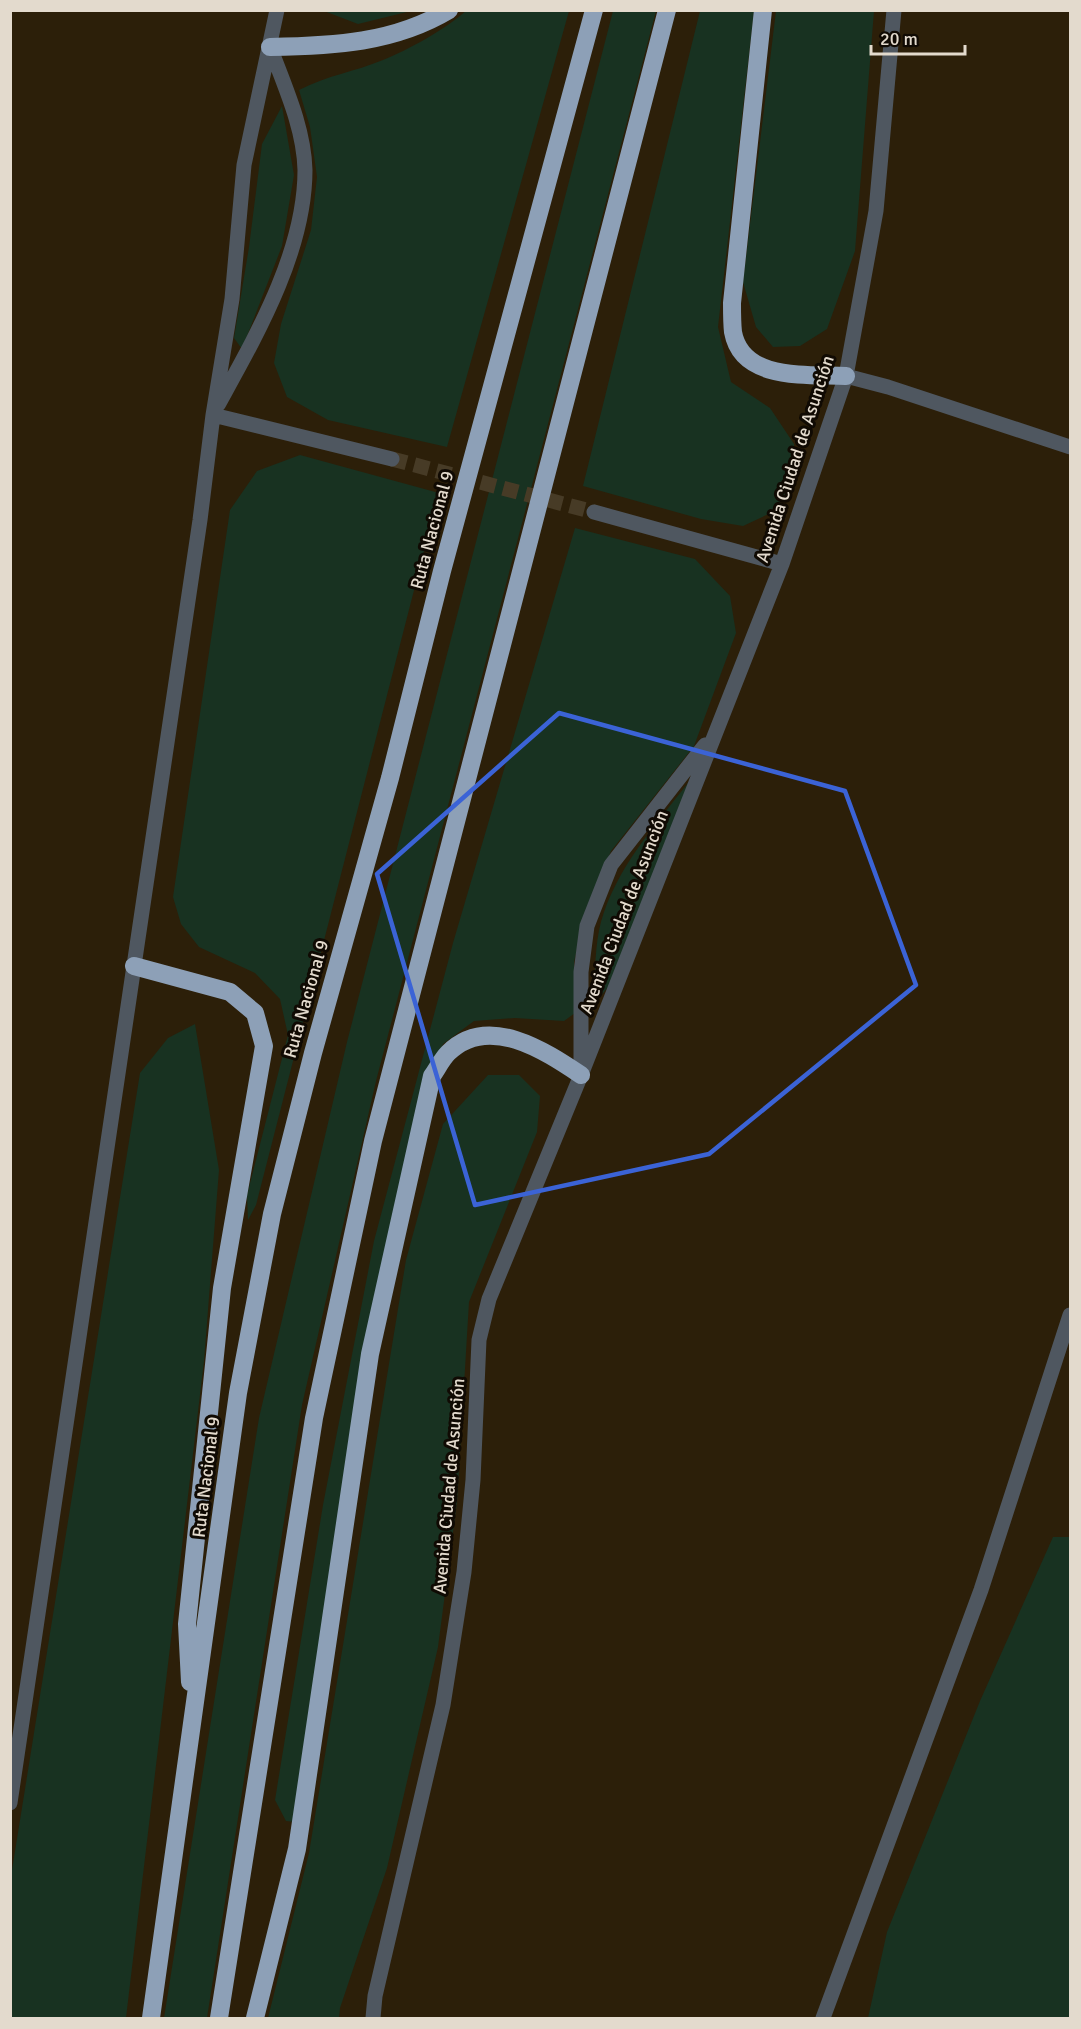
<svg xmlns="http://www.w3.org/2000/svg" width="1081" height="2029" font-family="Signika,sans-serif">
<rect width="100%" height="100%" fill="#2c1f09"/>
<path fill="#183221" d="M 467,10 L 569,11 L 447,447 L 328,420 L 287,397 L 274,363 L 281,324 L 311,230 L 317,177 L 310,127 L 299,90 C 328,75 354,72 383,60 C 408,50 446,29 467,10 Z
M 324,11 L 324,10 L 411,11 L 358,24 Z
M 613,11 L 656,11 L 376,1081 L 302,1405 L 207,2018 L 164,2018 L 259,1418 L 347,1042 Z
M 700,11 L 754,11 L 718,327 L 731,382 L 770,408 L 794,444 L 795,479 L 775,511 L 743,526 L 701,519 L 583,486 Z
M 776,11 L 874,11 L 855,251 L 827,329 L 800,346 L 773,347 L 756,327 L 743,282 Z
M 282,106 L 294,175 L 282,246 L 242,349 L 234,338 L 249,247 L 262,144 Z
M 300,455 L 439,493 L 256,1205 L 248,1220 L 247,1195 L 288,1035 L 280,999 L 255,973 L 199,947 L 181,924 L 173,897 L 230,510 L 257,471 Z
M 575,528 L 695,559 L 730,596 L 736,633 L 694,746 L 611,851 L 584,919 L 574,962 L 575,1013 L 564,1021 L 515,1018 L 474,1021 L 443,1044 L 425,1089 L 295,1822 L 286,1821 L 275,1800 L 323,1505 L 374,1241 L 453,943 Z
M 695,774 L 630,960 L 595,1003 C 595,972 594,941 604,912 C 622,860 662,817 695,774 Z
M 195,1024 L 219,1170 L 204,1361 L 126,2018 L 11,2018 L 12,1870 L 140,1073 L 168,1038 Z
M 488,1075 L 519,1075 L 540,1096 L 537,1132 L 469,1302 L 457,1502 L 438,1647 L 387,1868 L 340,2008 L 339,2018 L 268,2018 L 309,1853 L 406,1260 L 443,1124 Z
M 1053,1537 L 1070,1537 L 1070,2018 L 868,2018 L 887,1932 L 980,1701 Z"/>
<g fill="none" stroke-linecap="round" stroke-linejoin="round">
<path stroke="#473b26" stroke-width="15" stroke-dasharray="15 8" stroke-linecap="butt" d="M 392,459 L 594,512"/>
<path stroke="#4f5760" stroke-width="15" d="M 846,376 L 888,387 L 1070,447
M 218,405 C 256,336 305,252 305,170 C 304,128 285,87 270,47
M 213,415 L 392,459
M 594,512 L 782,564
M 581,1067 L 581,972 L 587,926 L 611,865 L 705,745
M 10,1803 L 200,520 L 213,415 L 232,299 L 244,165 L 277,10
M 373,2018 L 375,1996 L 443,1705 L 464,1572 L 473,1480 L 479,1340 L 489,1299 L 581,1075 L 782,564 L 846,376 L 876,211 L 894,10
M 823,2018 L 981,1590 L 1070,1315"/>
<path stroke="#8da0b7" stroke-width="18" d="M 763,10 L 732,303 C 732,313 732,323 733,332 C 742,382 809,374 846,376
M 270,47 C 333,46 394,43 449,10
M 134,966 L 230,992 L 255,1013 L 264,1046 L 222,1288 L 187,1624 L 190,1682
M 151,2018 L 238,1393 L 272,1214 L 313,1053 L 390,778 L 442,571 L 594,10
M 219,2018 L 314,1418 L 373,1141 L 667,10
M 255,2018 L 297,1849 L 370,1354 L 432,1076 C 437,1069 442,1059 448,1053 C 488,1013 545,1051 581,1075"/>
</g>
<path fill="none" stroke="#3b63d6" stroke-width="4.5" stroke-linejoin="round" d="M 559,713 L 845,791 L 916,985 L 709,1154 L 475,1205 L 377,874 Z"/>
<g text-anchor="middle" stroke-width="6" stroke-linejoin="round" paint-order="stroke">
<g font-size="18" fill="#e3dacd" stroke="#100a03">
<text transform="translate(795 459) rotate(-72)" y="6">Avenida Ciudad de Asunción</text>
<text transform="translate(432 530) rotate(-75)" y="6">Ruta Nacional 9</text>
<text transform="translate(624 912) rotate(-69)" y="6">Avenida Ciudad de Asunción</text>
<text transform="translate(306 999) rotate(-74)" y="6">Ruta Nacional 9</text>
<text transform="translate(206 1477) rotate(-83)" y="6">Ruta Nacional 9</text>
<text transform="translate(449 1486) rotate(-85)" y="6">Avenida Ciudad de Asunción</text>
</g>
</g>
<rect width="1081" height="2029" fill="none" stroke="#e3dacd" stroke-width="24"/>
<path d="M871 45v9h94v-9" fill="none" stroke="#e3dacd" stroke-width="3"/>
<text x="880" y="45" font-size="18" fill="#e3dacd" stroke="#100a03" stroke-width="4.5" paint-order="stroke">20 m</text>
</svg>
